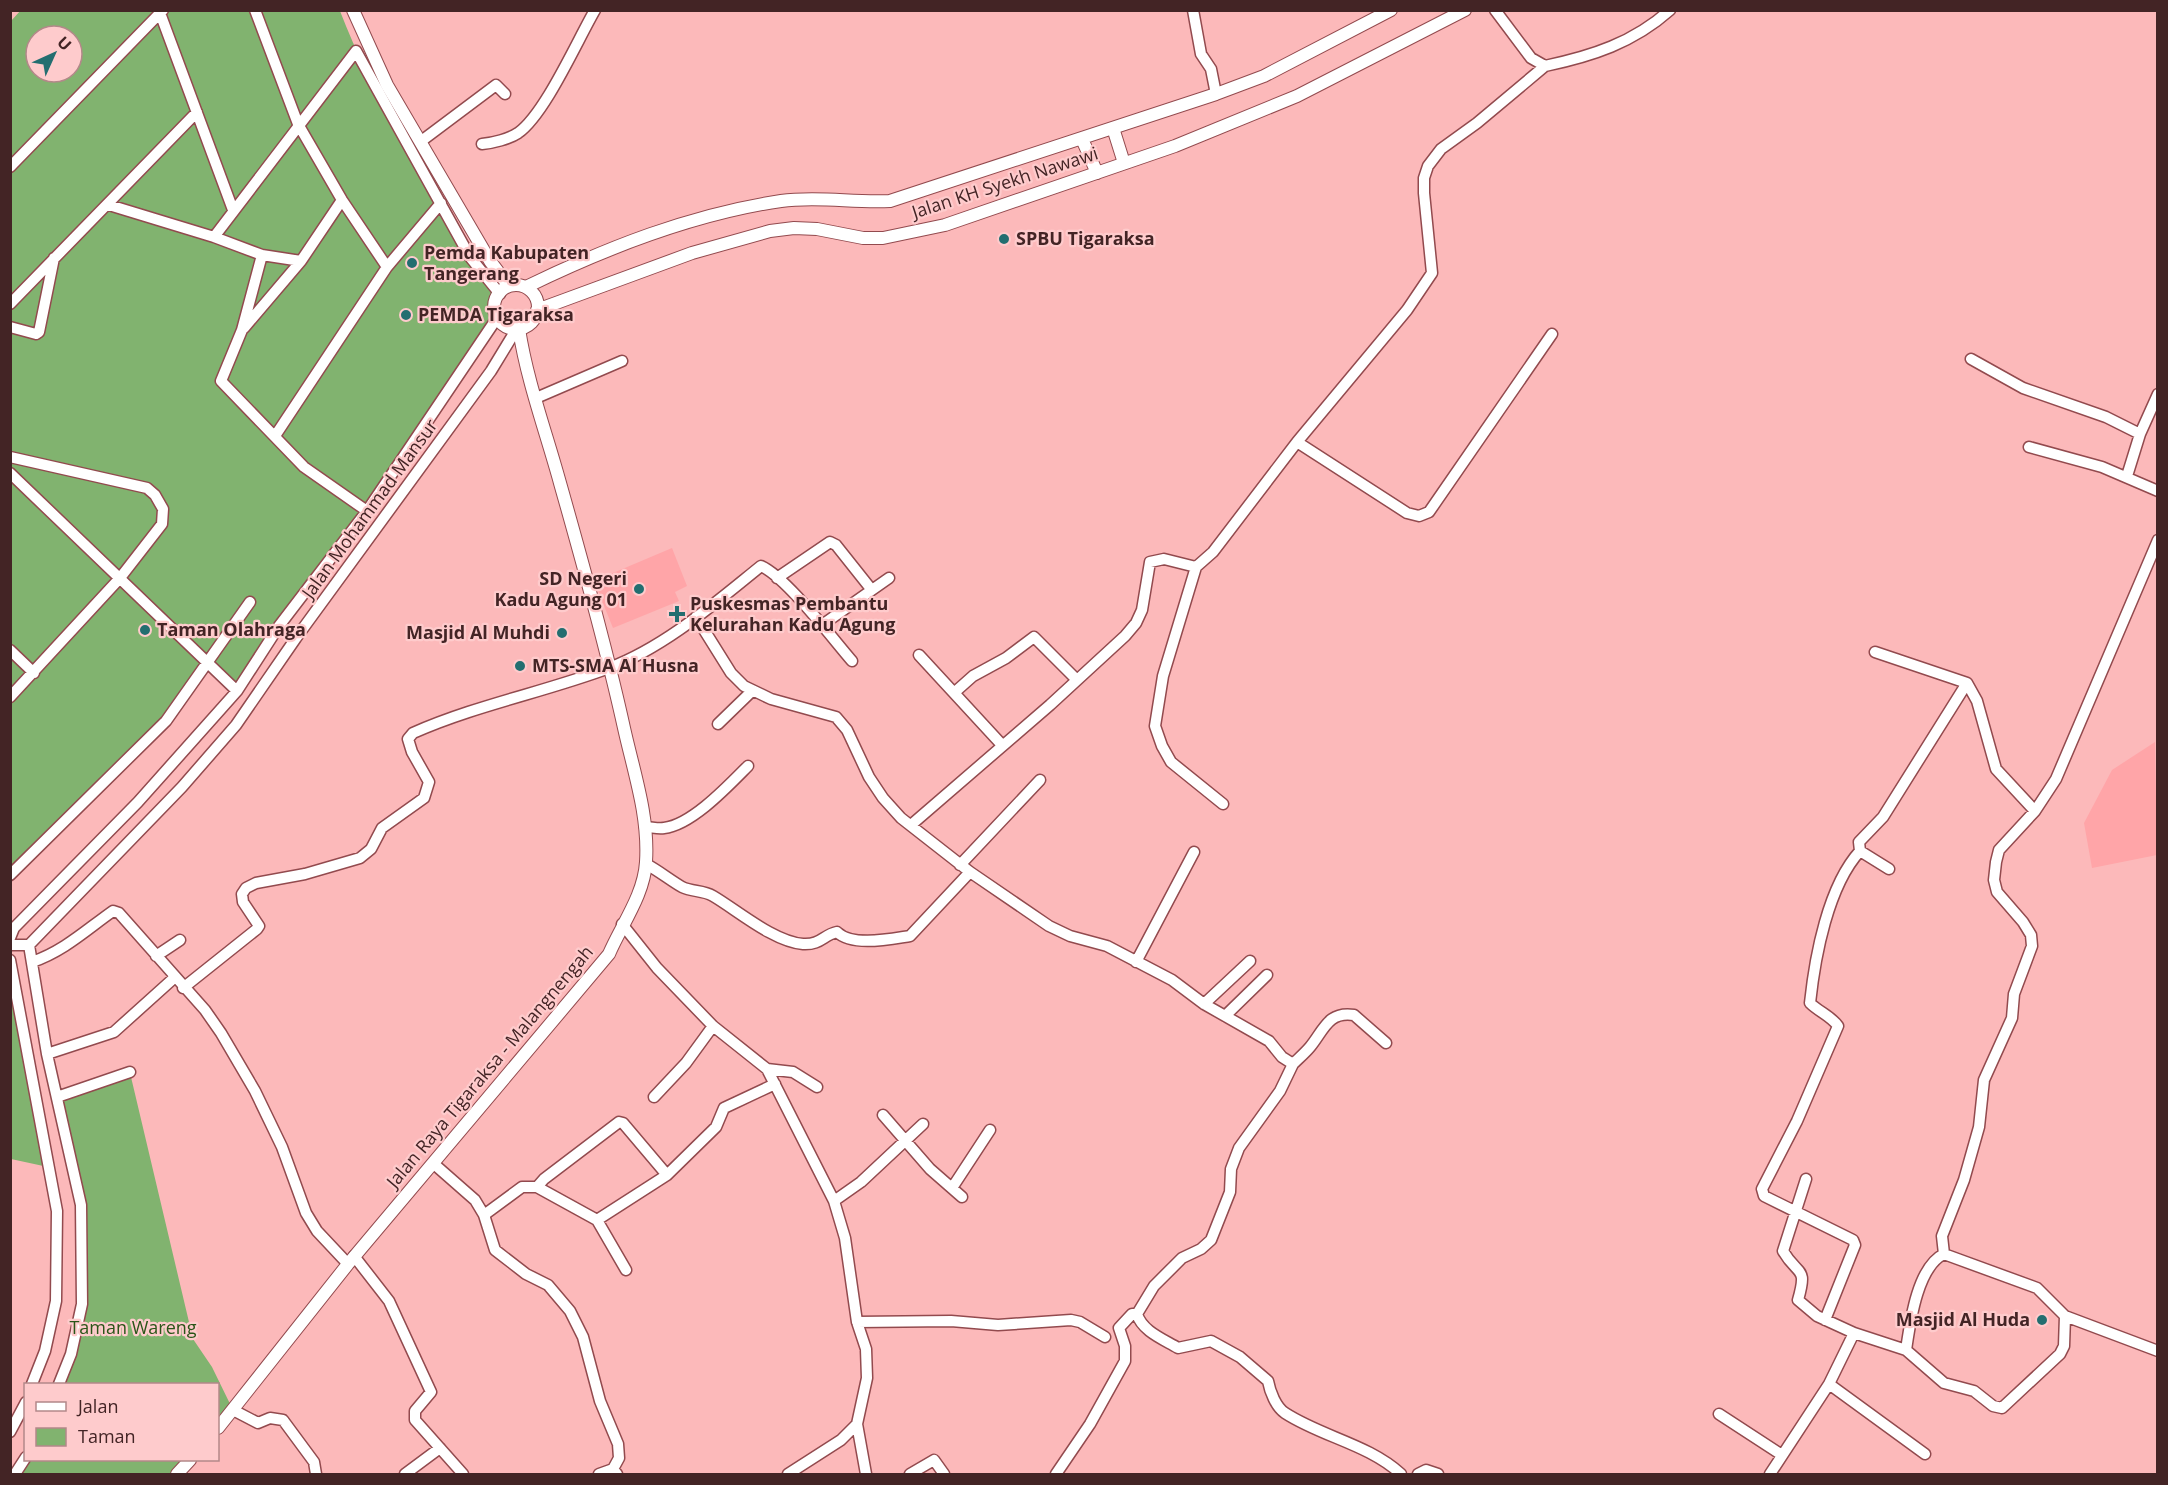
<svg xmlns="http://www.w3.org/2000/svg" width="2168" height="1485" font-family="'Open Sans',sans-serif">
<rect width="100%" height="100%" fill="#fcb9ba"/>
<path fill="#ffa5a8" d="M 672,548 L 687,586 L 675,592 L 679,601 L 613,628 L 594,581 Z
M 2155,742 L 2157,855 L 2092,868 L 2084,823 L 2112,770 Z"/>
<path fill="#81b36f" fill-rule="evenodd" d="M 21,10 L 340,11 C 377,108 443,206 500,294 L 494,310 L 497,318 L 237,691 L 210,663 L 187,694 L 11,875 L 11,21 ZM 36,36 L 72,36 L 72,72 L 36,72 Z
M 10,960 L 48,1167 L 11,1159 Z
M 131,1077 L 193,1339 L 212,1367 L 233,1410 L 218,1428 L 218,1384 L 59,1384 L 82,1304 L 81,1205 L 57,1100 Z
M 26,1460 L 190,1460 L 177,1474 L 15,1474 Z"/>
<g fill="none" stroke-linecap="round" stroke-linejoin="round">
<defs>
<path id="minor" d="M 255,10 L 298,124 L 342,200 L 387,267
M 1193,10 L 1201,54 L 1211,69 L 1216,94
M 1495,10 L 1531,58 L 1545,66 C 1592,56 1633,43 1670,10
M 160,13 L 233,210
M 420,142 L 496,85 L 505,94
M 482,144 C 493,143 509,139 518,133 C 545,114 577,41 595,10
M 10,167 L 163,10
M 109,205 L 214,237 L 262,255 L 301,261
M 214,237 L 356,51 L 470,257 L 500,294
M 262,255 L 242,330 L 221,381 L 304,467 L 367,511
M 10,304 L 197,112
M 10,327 L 36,334 L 39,332 L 54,258
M 244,328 L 301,261 L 342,200
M 1971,359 L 2023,388 L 2106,417 L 2140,434 L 2158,394
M 536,398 L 622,361
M 275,436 L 387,267 L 441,203
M 1297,442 L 1407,513 L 1419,516 L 1429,512 L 1552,334
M 2029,447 L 2102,467 L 2158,491
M 10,457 L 147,488 L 155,495 L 163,509 L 162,524 L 120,578 L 10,697
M 10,473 L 237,691
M 2127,476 L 2140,434
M 1196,567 L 1163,676 L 1155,726 L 1162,746 L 1171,762 L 1223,804
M 777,578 L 830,542 L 836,545 L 871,589
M 696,617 L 731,673 L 744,686 L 771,699 L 836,717 L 847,730 L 869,777 L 883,798 L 901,818 L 970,872 L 1049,926 L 1070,936 L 1107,946 L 1172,980 L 1204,1004 L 1269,1041 L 1282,1057 L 1293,1064 C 1298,1059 1305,1053 1310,1047 C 1324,1030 1328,1011 1354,1015 L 1386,1043
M 822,625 L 889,578
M 10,650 L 34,673
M 1875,652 L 1967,683 L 1977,701 L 1996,769 L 2035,811
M 919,655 L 1002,745
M 955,692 L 973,676 L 1006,658 L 1034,637 L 1077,680
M 718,724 L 752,691
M 911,825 L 1050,705 L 1125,636 L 1136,623 L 1142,610 L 1150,562 L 1164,559 L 1196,567 L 1213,552 L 1297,442 L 1407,310 L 1432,273 L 1424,193 L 1424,178 L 1428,166 L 1441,149 L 1477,123 L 1545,66
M 645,827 C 651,827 658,829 664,828 C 692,825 729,785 748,766
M 646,864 C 659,871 670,880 682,887 C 692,892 703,890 713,896 C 737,910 774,942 803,944 C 821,945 823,935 837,932 C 852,947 890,939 910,936 L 970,872
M 960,865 L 1040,780
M 1889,869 L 1860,851 L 1859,842 L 1883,817 L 1967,683
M 10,875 L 166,721 L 250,602
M 622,924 L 657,968 L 713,1026 L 767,1069 L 834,1201 L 845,1238 L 857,1322 L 866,1349 L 867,1378 L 857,1424 L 866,1474
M 10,938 L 14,928 L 138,802 L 237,691 L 279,626 L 367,511 L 497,318
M 10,945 L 29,945
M 29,945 L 182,787 L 236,725 L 296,638 L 491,371 L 516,330
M 29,945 L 47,1054 L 81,1205 L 82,1304 L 71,1354 L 59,1384
M 156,956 L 180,940
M 10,960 L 57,1211 L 56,1301 L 45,1351 L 32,1384
M 32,962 C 64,951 86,930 113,911 L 119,913 L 205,1010 L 221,1033 L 255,1091 L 282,1147 L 306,1213 L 317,1231 L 348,1264
M 1136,962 L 1194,852
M 183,988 L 257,929 L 259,926 L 243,902 L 242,894 L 246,888 L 256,883 L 305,874 L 360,858 L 371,849 L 382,828 L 424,798 L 429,782 L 412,752 L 408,739 L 413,733 C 476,705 545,692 609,668 C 665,647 715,603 761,566 C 786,577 832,638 852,661
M 1204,1004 L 1250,961
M 1225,1016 L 1267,975
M 47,1054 L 114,1032 L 174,978
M 1293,1064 L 1280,1091 L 1239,1148 L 1231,1169 L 1230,1192 L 1211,1240 L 1201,1249 L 1182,1258 L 1154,1286 L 1137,1314 C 1142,1331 1163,1339 1178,1348 L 1211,1341 L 1240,1357 L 1268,1381 C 1270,1392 1276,1407 1285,1413 C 1322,1437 1368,1444 1401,1474
M 767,1069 L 793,1072 L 817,1087
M 57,1097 L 130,1072
M 654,1097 L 686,1063 L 713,1026
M 883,1115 L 930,1169 L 962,1197
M 434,1164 L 475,1200 L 484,1215 L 495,1250 L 526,1274 L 548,1285 L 570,1311 L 583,1337 L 600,1401 L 618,1444 L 619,1458 L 613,1469 L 617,1474
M 1806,1179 L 1783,1251 C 1798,1277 1808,1265 1798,1300 L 1817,1316 L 1854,1333
M 537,1187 L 597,1220 L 626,1270
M 952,1188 L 990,1130
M 834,1201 L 861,1182 L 923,1124
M 484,1215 L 522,1187 L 537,1187 L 544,1179 L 619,1122 L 623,1123 L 667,1175
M 597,1220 L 667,1175 L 716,1127 L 724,1108 L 775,1084
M 354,1256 L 389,1301 L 431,1392 L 415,1411 L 415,1420 L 463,1474
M 2065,1316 L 2158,1351
M 1825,1320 L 1855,1245 L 1853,1240 L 1764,1196 L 1762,1189 L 1797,1121 L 1838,1026 C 1831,1016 1819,1012 1810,1003 C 1815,956 1828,886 1860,851
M 857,1322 L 951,1321 L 998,1325 L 1071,1320 L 1080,1322 L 1105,1337
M 1906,1350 L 1944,1383 L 1974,1391 L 1993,1406 L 2002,1408 L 2060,1354 L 2064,1346 L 2065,1316 L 2037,1288 L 1944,1254
M 1829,1384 L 1925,1454
M 233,1410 L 258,1423 L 270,1418 L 283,1420 L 314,1462 L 316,1474
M 1719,1414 L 1782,1455
M 10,1432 L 26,1402
M 15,1474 L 26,1457
M 405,1474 L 440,1448
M 599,1474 L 613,1469
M 788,1474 L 841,1440 L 857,1424
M 910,1474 L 934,1460 L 944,1474
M 1056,1474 L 1090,1424 L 1125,1361 L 1125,1346 L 1119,1328 L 1132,1314 L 1137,1314
M 1418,1474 L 1426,1470 L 1438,1474
M 1770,1474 L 1829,1384 L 1854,1333 L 1906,1350 C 1910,1323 1917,1267 1944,1254 L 1942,1236 L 1964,1180 L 1979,1127 L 1984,1080 L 2012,1018 L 2014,994 L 2032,946 L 2031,935 L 2023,922 L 1997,892 L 1994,880 L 1996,862 L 1999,850 L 2035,811 L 2056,779 L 2158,540"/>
<path id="major" d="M 353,10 L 387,85 L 490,261 L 509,286
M 1113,128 L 1124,163
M 1082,139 L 1097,173
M494 307a22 22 0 1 1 44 0a22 22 0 1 1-44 0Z
M 526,287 C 606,248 692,214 781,201 C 818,196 854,203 890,201 L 1216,94 L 1264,76 L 1391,10
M 537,310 L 692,253 L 770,231 L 794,228 L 817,229 L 863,238 L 883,238 L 945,225 L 1175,146 L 1297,96 L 1465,10
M 218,1428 L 348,1264 L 609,954 C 622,924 644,895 646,862 C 649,816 634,773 624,728 C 606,646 583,564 560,483 C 546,432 527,381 519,329
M 177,1474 L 190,1460"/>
</defs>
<use href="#minor" stroke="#924a4e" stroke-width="13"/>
<use href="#major" stroke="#924a4e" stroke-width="14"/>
<use href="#minor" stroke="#fff" stroke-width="10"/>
<use href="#major" stroke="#fff" stroke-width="12"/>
</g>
<g fill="#236e70" stroke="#fecbcc" stroke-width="2">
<circle cx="1004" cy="239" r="6"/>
<circle cx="412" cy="263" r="6"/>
<circle cx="406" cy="315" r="6"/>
<circle cx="639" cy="589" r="6"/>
<path d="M674 605h6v6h6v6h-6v6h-6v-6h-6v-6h6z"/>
<circle cx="145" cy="630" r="6"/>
<circle cx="562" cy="633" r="6"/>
<circle cx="520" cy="666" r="6"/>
<circle cx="2042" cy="1320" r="6"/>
</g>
<g text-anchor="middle" stroke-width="4.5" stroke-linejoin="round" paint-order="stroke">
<g font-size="18" fill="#432425" stroke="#fecbcc">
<text transform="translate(1005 183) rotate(-18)" y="6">Jalan KH Syekh Nawawi</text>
<text transform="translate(370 509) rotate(-54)" y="6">Jalan Mohammad Mansur</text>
<text transform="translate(490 1067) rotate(-50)" y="6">Jalan Raya Tigaraksa - Malangnengah</text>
</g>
<g font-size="18" font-weight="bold" fill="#432425" stroke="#fecbcc" text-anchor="start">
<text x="1016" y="245">SPBU Tigaraksa</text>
<text x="424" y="259">Pemda Kabupaten<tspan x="424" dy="21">Tangerang</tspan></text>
<text x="418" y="321">PEMDA Tigaraksa</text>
<text x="627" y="585" text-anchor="end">SD Negeri<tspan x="627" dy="21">Kadu Agung 01</tspan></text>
<text x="690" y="610">Puskesmas Pembantu<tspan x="690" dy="21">Kelurahan Kadu Agung</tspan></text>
<text x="157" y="636">Taman Olahraga</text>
<text x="550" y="639" text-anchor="end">Masjid Al Muhdi</text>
<text x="532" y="672">MTS-SMA Al Husna</text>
<text x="2030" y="1326" text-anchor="end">Masjid Al Huda</text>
</g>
<g font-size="18" fill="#2a5518" stroke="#fecbcc">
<text x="133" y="1334">Taman Wareng</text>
</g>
</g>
<rect width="2168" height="1485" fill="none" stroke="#432425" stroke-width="24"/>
<rect x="24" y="1383" width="195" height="78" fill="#fecbcc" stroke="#b38889" stroke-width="1.5"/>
<rect x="36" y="1402" width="30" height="9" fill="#ffffff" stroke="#b38889" stroke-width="1.5"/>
<text x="78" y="1413" font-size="18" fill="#432425">Jalan</text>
<rect x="36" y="1428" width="30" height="18" fill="#81b36f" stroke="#b38889" stroke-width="1.5"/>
<text x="78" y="1443" font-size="18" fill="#432425">Taman</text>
<g transform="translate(54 54) rotate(45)"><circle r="28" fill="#fecbcc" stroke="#b38889" stroke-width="1.5"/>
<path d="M0-4.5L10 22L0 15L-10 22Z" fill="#236e70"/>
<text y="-9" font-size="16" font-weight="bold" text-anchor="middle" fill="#432425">U</text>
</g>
</svg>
